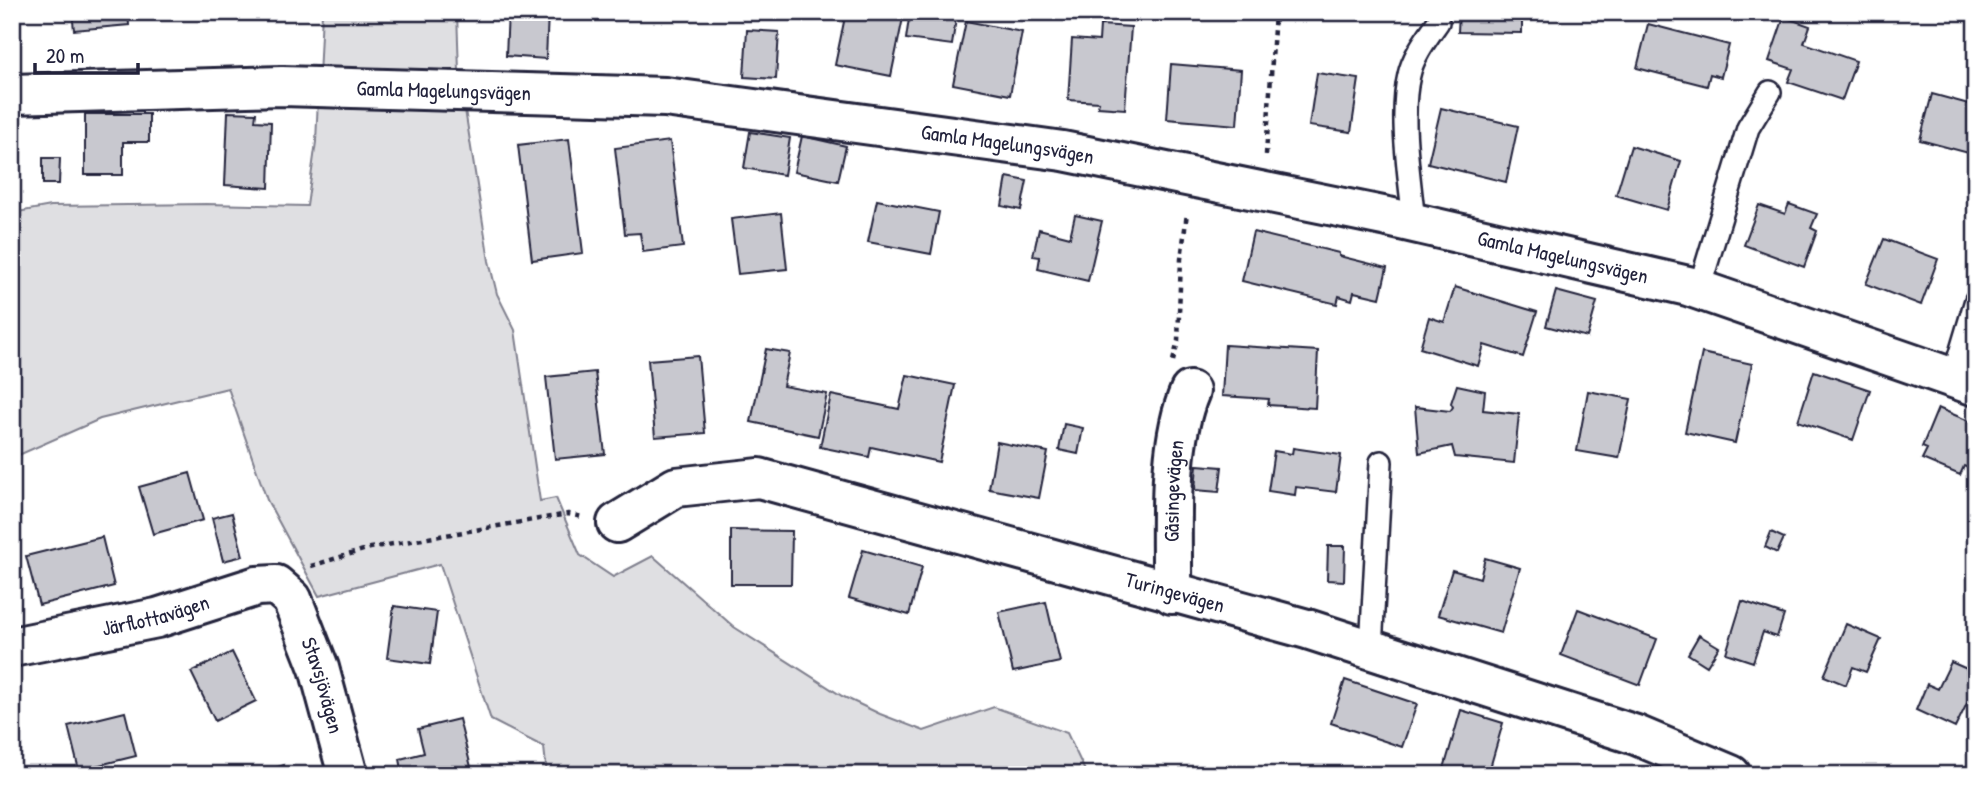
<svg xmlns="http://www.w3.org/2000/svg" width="1988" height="787" font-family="'Patrick Hand',sans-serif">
<rect width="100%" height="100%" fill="#fff"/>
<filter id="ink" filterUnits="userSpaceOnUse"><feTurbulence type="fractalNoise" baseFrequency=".0143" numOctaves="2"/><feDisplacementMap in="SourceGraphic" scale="14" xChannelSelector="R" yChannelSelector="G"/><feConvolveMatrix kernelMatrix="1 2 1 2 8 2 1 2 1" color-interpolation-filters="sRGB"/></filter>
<g filter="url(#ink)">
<path fill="#dfdfe2" stroke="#80808e" stroke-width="2" d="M 322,12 L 457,12 L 459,72 L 489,261 L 497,294 L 515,330 L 540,501 L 556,498 L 580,555 L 613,577 L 653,556 L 734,627 L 842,696 L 880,714 L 924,731 L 994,707 L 1067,733 L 1087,775 L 547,775 L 544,747 L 491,720 L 440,564 L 319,596 L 267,500 L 228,388 L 100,419 L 12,458 L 12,213 L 51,206 L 206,204 L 307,206 L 316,142 Z"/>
<path fill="#c8c8cf" stroke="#22223b" stroke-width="2" d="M 72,12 L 128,12 L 129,25 L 74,30 Z
M 508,12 L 548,12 L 546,59 L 506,56 Z
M 846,12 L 904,13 L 891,76 L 835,65 Z
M 910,12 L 957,12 L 952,45 L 906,39 Z
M 1459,12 L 1522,12 L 1522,33 L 1458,32 Z
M 1784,17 L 1810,26 L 1804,43 L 1856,61 L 1842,100 L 1788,82 L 1793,69 L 1769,61 Z
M 966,21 L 1022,32 L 1010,95 L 953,84 Z
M 1648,24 L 1729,45 L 1721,77 L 1710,74 L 1707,86 L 1637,68 Z
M 1100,25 L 1131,27 L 1125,109 L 1098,107 L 1099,102 L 1068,100 L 1072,39 L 1099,41 Z
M 747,30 L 779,32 L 776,79 L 744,77 Z
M 1171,64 L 1241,70 L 1237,125 L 1167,119 Z
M 1317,73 L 1359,79 L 1351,132 L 1309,126 Z
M 1932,94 L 1976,106 L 1976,155 L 1920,140 Z
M 1441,108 L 1518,126 L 1506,182 L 1428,163 Z
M 228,112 L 256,113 L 255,121 L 271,122 L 269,188 L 225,185 Z
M 85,114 L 149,114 L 149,142 L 123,142 L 123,175 L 85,175 Z
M 750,132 L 790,138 L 784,175 L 744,168 Z
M 802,136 L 846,146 L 838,181 L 794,172 Z
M 569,139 L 583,253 L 532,260 L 518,145 Z
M 670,141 L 683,247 L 643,252 L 640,233 L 625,234 L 615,148 Z
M 1631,146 L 1681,161 L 1667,210 L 1616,195 Z
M 43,158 L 60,158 L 59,184 L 43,184 Z
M 1007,177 L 1027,181 L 1021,210 L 1002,206 Z
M 877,200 L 939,212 L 931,254 L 868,242 Z
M 1789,204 L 1817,214 L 1811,228 L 1817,231 L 1804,267 L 1744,245 L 1759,205 L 1785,214 Z
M 781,213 L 787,269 L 738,274 L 731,219 Z
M 1075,215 L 1102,221 L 1088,281 L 1038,269 L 1040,257 L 1033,256 L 1039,229 L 1070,237 Z
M 1253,232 L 1339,253 L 1339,256 L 1387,268 L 1380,298 L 1354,292 L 1352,300 L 1339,296 L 1337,304 L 1242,281 Z
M 1884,239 L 1938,259 L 1921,305 L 1866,284 Z
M 1455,287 L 1537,312 L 1523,357 L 1484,345 L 1478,366 L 1420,348 L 1429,317 L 1444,322 Z
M 1556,291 L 1597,302 L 1587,337 L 1546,326 Z
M 1225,345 L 1318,351 L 1315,408 L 1268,405 L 1269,399 L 1222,396 Z
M 766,349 L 790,353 L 783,386 L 827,394 L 818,436 L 751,422 Z
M 1702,353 L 1752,364 L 1735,443 L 1685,432 Z
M 698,356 L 705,433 L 655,437 L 648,360 Z
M 1814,371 L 1870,390 L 1853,440 L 1798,421 Z
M 595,372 L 605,454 L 555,459 L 546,377 Z
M 907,375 L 955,385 L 939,462 L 871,447 L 869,457 L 820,447 L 831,395 L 899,409 Z
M 1457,385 L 1485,391 L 1483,410 L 1519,414 L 1514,463 L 1455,457 L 1452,446 L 1419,453 L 1415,407 L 1450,411 L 1453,407 L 1451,403 Z
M 1588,391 L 1631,399 L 1619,458 L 1577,451 Z
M 1938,408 L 1976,424 L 1976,471 L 1964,466 L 1960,475 L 1922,459 L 1927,449 L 1922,447 Z
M 1064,424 L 1083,428 L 1078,454 L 1059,450 Z
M 997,442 L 1048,452 L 1039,498 L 989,489 Z
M 1293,448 L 1341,455 L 1336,492 L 1296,487 L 1295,495 L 1268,491 L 1274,451 L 1292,454 Z
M 1197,465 L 1222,467 L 1219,492 L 1195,490 Z
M 190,473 L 203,520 L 153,534 L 139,487 Z
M 232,513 L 243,556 L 223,561 L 212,518 Z
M 731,530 L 792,531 L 791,584 L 731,584 Z
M 1771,532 L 1784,538 L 1777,553 L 1765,547 Z
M 102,537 L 114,586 L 39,605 L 26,556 Z
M 1328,546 L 1345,546 L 1344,581 L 1327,580 Z
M 863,550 L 922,567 L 909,615 L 849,598 Z
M 1485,558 L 1520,568 L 1501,633 L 1438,615 L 1452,570 L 1480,578 Z
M 1742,601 L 1784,615 L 1777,637 L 1763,632 L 1753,662 L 1726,653 Z
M 1046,602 L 1060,662 L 1013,672 L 999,612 Z
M 394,606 L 437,612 L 430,664 L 387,658 Z
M 1578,609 L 1657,639 L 1640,685 L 1561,655 Z
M 1846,624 L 1881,639 L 1866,672 L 1853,667 L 1846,685 L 1824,676 Z
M 1699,635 L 1719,647 L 1707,666 L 1688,654 Z
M 232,652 L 256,701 L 215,721 L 191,672 Z
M 1951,662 L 1976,673 L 1976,685 L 1955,728 L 1916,710 L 1927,684 L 1938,689 Z
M 1345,680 L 1417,704 L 1402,747 L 1331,723 Z
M 1461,710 L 1503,723 L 1488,775 L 1454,775 L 1443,772 Z
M 125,712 L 136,756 L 79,770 L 68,726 Z
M 459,719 L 473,775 L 403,775 L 400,759 L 424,753 L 418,729 Z
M 284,765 L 287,775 L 252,775 Z"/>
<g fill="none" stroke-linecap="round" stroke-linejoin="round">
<defs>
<path id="lane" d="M 1414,223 C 1410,179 1399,117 1409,75 C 1413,56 1427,38 1438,22
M 1699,289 L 1748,128 L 1770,92
M 1953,377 L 1976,300
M 1371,649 L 1381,462"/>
<g id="street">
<path id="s1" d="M 12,94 L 282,86 L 665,97 L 1063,151 L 1388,217 L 1688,286 L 1976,386"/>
<path id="s2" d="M 617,523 L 676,487 L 759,478 L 1307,629 L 1636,735 L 1731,775"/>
<path id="s3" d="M 1172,594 C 1173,531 1166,447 1190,391"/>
<path id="s4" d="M 12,647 L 157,618 L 257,586 L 276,585 L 292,599 L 319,668 L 348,775"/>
</g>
</defs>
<use href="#lane" stroke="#22223b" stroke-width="26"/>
<use href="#street" stroke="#22223b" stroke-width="44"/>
<path stroke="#22223b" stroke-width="4.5" stroke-dasharray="5 5" stroke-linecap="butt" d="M 1266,155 L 1275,12
M 1173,361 L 1178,341 L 1181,259 L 1187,213
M 311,566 L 370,548 L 568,514 L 583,517"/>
<use href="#lane" stroke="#fff" stroke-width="21"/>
<use href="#street" stroke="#fff" stroke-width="38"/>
</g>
</g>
<g text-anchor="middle" stroke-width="6" stroke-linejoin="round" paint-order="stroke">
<g font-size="21" fill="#22223b" stroke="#fff">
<text dy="7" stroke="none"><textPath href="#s1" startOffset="432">Gamla Magelungsvägen</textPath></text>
<text dy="7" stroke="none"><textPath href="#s1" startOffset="999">Gamla Magelungsvägen</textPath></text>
<text dy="7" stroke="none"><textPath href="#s1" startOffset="1566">Gamla Magelungsvägen</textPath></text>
<text dy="7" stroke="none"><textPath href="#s3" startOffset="103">Gåsingevägen</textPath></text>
<text dy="7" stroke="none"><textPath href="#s2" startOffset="584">Turingevägen</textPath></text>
<text dy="7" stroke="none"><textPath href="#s4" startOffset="147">Järflottavägen</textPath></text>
<text dy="7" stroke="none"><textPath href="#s4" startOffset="385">Stavsjövägen</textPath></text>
</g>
</g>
<rect width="1988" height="787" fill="none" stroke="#fff" stroke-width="42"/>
<rect x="21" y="21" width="1946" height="745" fill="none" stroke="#22223b" stroke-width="2.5" filter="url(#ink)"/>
<path d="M35 63v10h103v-10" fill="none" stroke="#22223b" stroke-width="3.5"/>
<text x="46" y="63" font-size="21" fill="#22223b" stroke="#ffffff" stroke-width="5" paint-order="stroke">20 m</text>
</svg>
